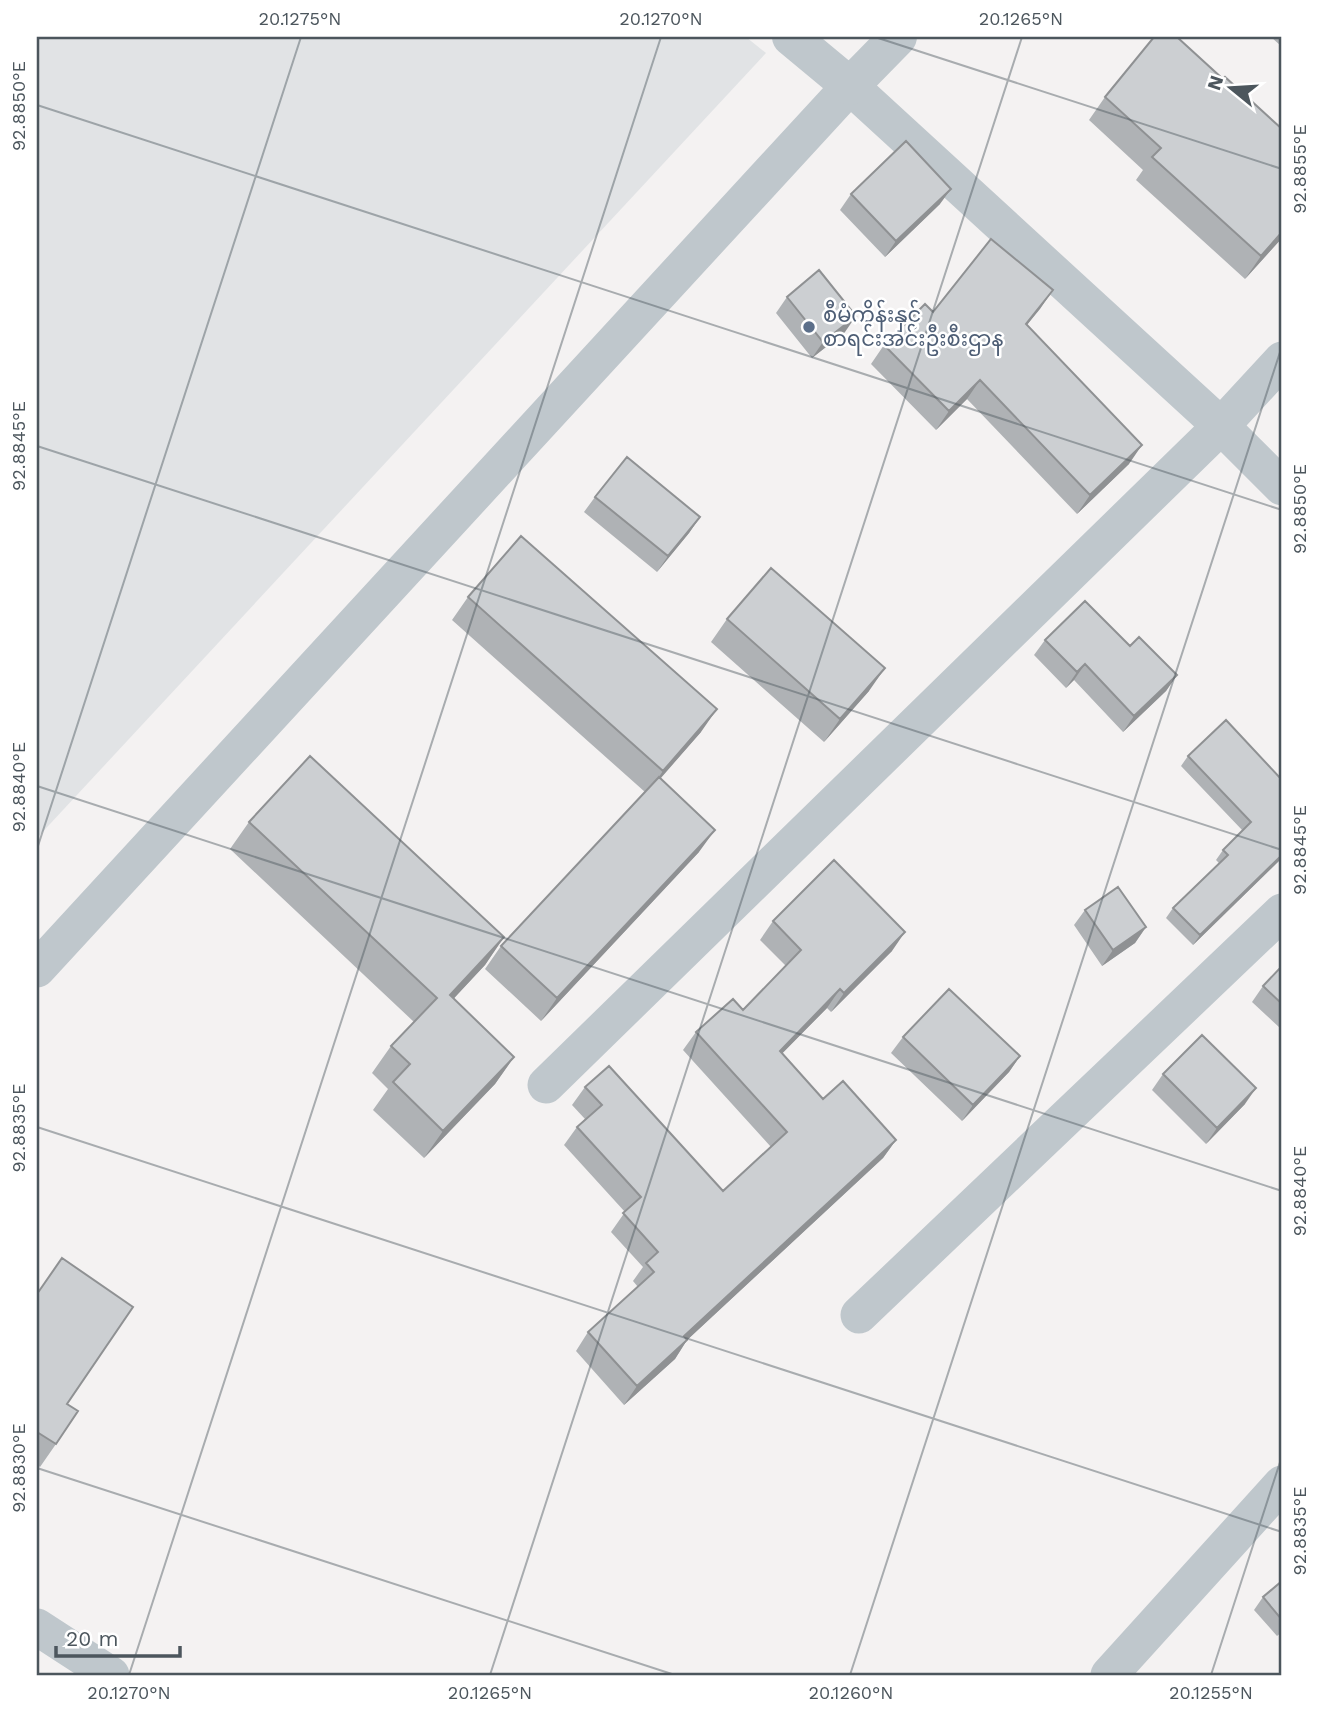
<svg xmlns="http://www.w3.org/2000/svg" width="1319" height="1712" font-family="'Work Sans','Noto Sans Myanmar',sans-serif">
<rect width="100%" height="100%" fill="#f4f2f2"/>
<path fill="#e1e3e5" d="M 37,37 L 746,37 L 766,53 L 37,838 Z"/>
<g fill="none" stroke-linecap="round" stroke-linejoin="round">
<path stroke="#bfc7cc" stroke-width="37" d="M 37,969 L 850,86 L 1221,426 L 1282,487
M 546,1085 L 1221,426 L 1282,360
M 859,1315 L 1282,912
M 37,1627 L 111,1675
M 1109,1675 L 1282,1484"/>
<path stroke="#bfc7cc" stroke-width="38" d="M 791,37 L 850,86 L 898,37"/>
</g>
<path fill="#afb2b5" d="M 1271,37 L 1282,37 L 1282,44 L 1281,46 Z
M 1105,97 L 1282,238 L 1245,279 L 1136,180 L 1143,170 L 1089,120 Z
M 851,194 L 940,204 L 885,257 L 840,210 Z
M 1053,290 L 1027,325 L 1129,464 L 1077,514 L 967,399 L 936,430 L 871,364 L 884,345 L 933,312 Z
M 787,297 L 845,332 L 812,358 L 776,313 Z
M 595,497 L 700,517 L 689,533 L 657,572 L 584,512 Z
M 468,597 L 701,732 L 660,778 L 699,852 L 541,1021 L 485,969 L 501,946 L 645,792 L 452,620 Z
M 727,619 L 869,691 L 824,742 L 711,642 Z
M 1045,640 L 1130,646 L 1177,675 L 1166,691 L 1123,732 L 1074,680 L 1066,688 L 1034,655 Z
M 1188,756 L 1282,780 L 1282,858 L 1193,945 L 1166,918 L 1173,908 L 1219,863 L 1216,860 L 1223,850 L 1243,831 L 1181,766 Z
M 249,822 L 504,937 L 485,965 L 453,999 L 514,1057 L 495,1084 L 424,1158 L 373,1110 L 388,1089 L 372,1073 L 391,1046 L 414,1022 L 230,849 Z
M 1085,910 L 1146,927 L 1135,943 L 1102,966 L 1074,925 Z
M 773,921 L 892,951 L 831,1012 L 827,1008 L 782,1053 L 823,1099 L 896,1140 L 883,1158 L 687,1340 L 675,1359 L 624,1405 L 576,1351 L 588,1332 L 638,1287 L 633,1281 L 643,1267 L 611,1232 L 625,1212 L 564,1145 L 577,1127 L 585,1119 L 572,1105 L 585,1087 L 723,1191 L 771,1147 L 683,1050 L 696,1032 L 743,1010 L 786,966 L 760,940 Z
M 1282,966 L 1282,1026 L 1280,1028 L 1252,1002 L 1263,986 Z
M 903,1037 L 1020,1056 L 1009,1072 L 962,1121 L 891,1053 Z
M 1163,1074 L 1245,1104 L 1206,1144 L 1152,1090 Z
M 37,1294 L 67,1404 L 56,1444 L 40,1467 L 37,1464 Z
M 1282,1581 L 1282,1632 L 1277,1636 L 1254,1610 L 1263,1597 Z"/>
<path fill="#8f9193" d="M 951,189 L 940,204 L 885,257 L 896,241 Z
M 1282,232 L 1282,238 L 1245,279 L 1261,256 Z
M 1053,290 L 1040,309 L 1013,342 L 1026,324 Z
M 856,316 L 845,332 L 812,358 L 823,342 Z
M 980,380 L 967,399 L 936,430 L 949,411 Z
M 1142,445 L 1129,464 L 1077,514 L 1090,495 Z
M 700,517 L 689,533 L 657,572 L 668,556 Z
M 1085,664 L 1074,680 L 1066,688 L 1077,672 Z
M 885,668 L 869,691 L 824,742 L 840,719 Z
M 1177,675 L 1166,691 L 1123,732 L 1134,716 Z
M 717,709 L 701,732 L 647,794 L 663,771 Z
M 715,830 L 699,852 L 541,1021 L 557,998 Z
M 1282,855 L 1282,858 L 1193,945 L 1200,935 Z
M 1146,927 L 1135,943 L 1102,966 L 1113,950 Z
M 905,932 L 892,951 L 831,1012 L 844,993 Z
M 504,937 L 485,965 L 431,1023 L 450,995 Z
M 840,989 L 827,1008 L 767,1069 L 780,1051 Z
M 1020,1056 L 1009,1072 L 962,1121 L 973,1105 Z
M 514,1057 L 495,1084 L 424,1158 L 443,1131 Z
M 1256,1088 L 1245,1104 L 1206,1144 L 1217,1128 Z
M 896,1140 L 883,1158 L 671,1355 L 684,1336 Z
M 687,1340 L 675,1359 L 624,1405 L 637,1386 Z"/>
<path fill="#cccfd2" stroke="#8f9193" stroke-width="2" d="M 1154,37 L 1177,37 L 1223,79 L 1225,77 L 1282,129 L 1282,232 L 1261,256 L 1152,157 L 1161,148 L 1105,97 Z
M 906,141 L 951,189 L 896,241 L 851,194 Z
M 991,239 L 1053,290 L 1026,324 L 1142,445 L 1090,495 L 980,380 L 949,411 L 884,345 L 925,304 L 933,312 Z
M 819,270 L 856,316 L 823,342 L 787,297 Z
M 627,457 L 700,517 L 668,556 L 595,497 Z
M 521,536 L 717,709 L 663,771 L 468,597 Z
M 771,568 L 885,668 L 840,719 L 727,619 Z
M 1085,601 L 1130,646 L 1139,637 L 1177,675 L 1134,716 L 1085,664 L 1077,672 L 1045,640 Z
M 1226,720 L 1282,780 L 1282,855 L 1200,935 L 1173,908 L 1228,855 L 1223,850 L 1251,822 L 1188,756 Z
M 310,756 L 504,937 L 450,995 L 514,1057 L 443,1131 L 393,1082 L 410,1064 L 391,1046 L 437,998 L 249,822 Z
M 659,777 L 715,830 L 557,998 L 501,946 Z
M 834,860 L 905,932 L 844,993 L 840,989 L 780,1051 L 823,1099 L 843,1081 L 896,1140 L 684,1336 L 687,1340 L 637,1386 L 588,1332 L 654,1272 L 646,1263 L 658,1252 L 623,1213 L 641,1197 L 577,1127 L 602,1105 L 585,1087 L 609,1066 L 723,1191 L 787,1132 L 696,1032 L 733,999 L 743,1010 L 801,950 L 773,921 Z
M 1118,887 L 1146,927 L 1113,950 L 1085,910 Z
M 1282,966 L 1282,1004 L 1263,986 Z
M 949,989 L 1020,1056 L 973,1105 L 903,1037 Z
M 1202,1035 L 1256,1088 L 1217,1128 L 1163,1074 Z
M 62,1258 L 133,1307 L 67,1404 L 78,1411 L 56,1444 L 37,1432 L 37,1294 Z
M 1282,1581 L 1282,1620 L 1263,1597 Z"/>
<path fill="none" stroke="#4c565d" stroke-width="2" stroke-opacity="0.45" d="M 875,37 L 1282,169M 37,105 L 1282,510M 37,446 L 1282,850M 37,786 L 1282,1191M 37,849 L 301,37M 37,1127 L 1282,1532M 37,1468 L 675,1675M 129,1675 L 661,37M 490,1675 L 1022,37M 850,1675 L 1282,346M 1211,1675 L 1282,1456"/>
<circle fill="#5c6f8a" stroke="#fff" stroke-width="2.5" cx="809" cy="327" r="7"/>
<g text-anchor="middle" stroke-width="5" stroke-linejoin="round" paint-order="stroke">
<g font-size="21" fill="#4e5e75" stroke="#fff" text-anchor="start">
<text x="823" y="322">စီမံကိန်းနှင့်<tspan x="823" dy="24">စာရင်းအင်းဦးစီးဌာန</tspan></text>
</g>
</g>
<rect width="1319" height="1712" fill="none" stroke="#ffffff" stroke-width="77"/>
<g transform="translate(1231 88) rotate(288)" stroke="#ffffff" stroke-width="5" paint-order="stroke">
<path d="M0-5L12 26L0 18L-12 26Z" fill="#4c565d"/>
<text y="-10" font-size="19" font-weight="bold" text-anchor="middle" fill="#4c565d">N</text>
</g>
<path d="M56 1646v10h124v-10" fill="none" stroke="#4c565d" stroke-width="3.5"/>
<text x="66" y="1646" font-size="21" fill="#4c565d" stroke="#ffffff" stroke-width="5" paint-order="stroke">20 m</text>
<rect x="38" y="38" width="1242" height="1636" fill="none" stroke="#4c565d" stroke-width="2.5"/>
<g font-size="18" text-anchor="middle" fill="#4c565d">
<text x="300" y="25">20.1275°N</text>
<text x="661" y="25">20.1270°N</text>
<text x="1021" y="25">20.1265°N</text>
<text transform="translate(19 106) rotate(-90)" y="6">92.8850°E</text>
<text transform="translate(1300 169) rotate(-90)" y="6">92.8855°E</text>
<text transform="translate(19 446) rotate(-90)" y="6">92.8845°E</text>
<text transform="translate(1300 509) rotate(-90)" y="6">92.8850°E</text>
<text transform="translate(19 787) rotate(-90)" y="6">92.8840°E</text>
<text transform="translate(1300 850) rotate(-90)" y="6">92.8845°E</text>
<text transform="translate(19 1128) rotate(-90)" y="6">92.8835°E</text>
<text transform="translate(1300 1191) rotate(-90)" y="6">92.8840°E</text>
<text transform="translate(19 1468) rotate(-90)" y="6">92.8830°E</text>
<text transform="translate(1300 1531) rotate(-90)" y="6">92.8835°E</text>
<text x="129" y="1699">20.1270°N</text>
<text x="490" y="1699">20.1265°N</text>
<text x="851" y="1699">20.1260°N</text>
<text x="1211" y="1699">20.1255°N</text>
</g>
</svg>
